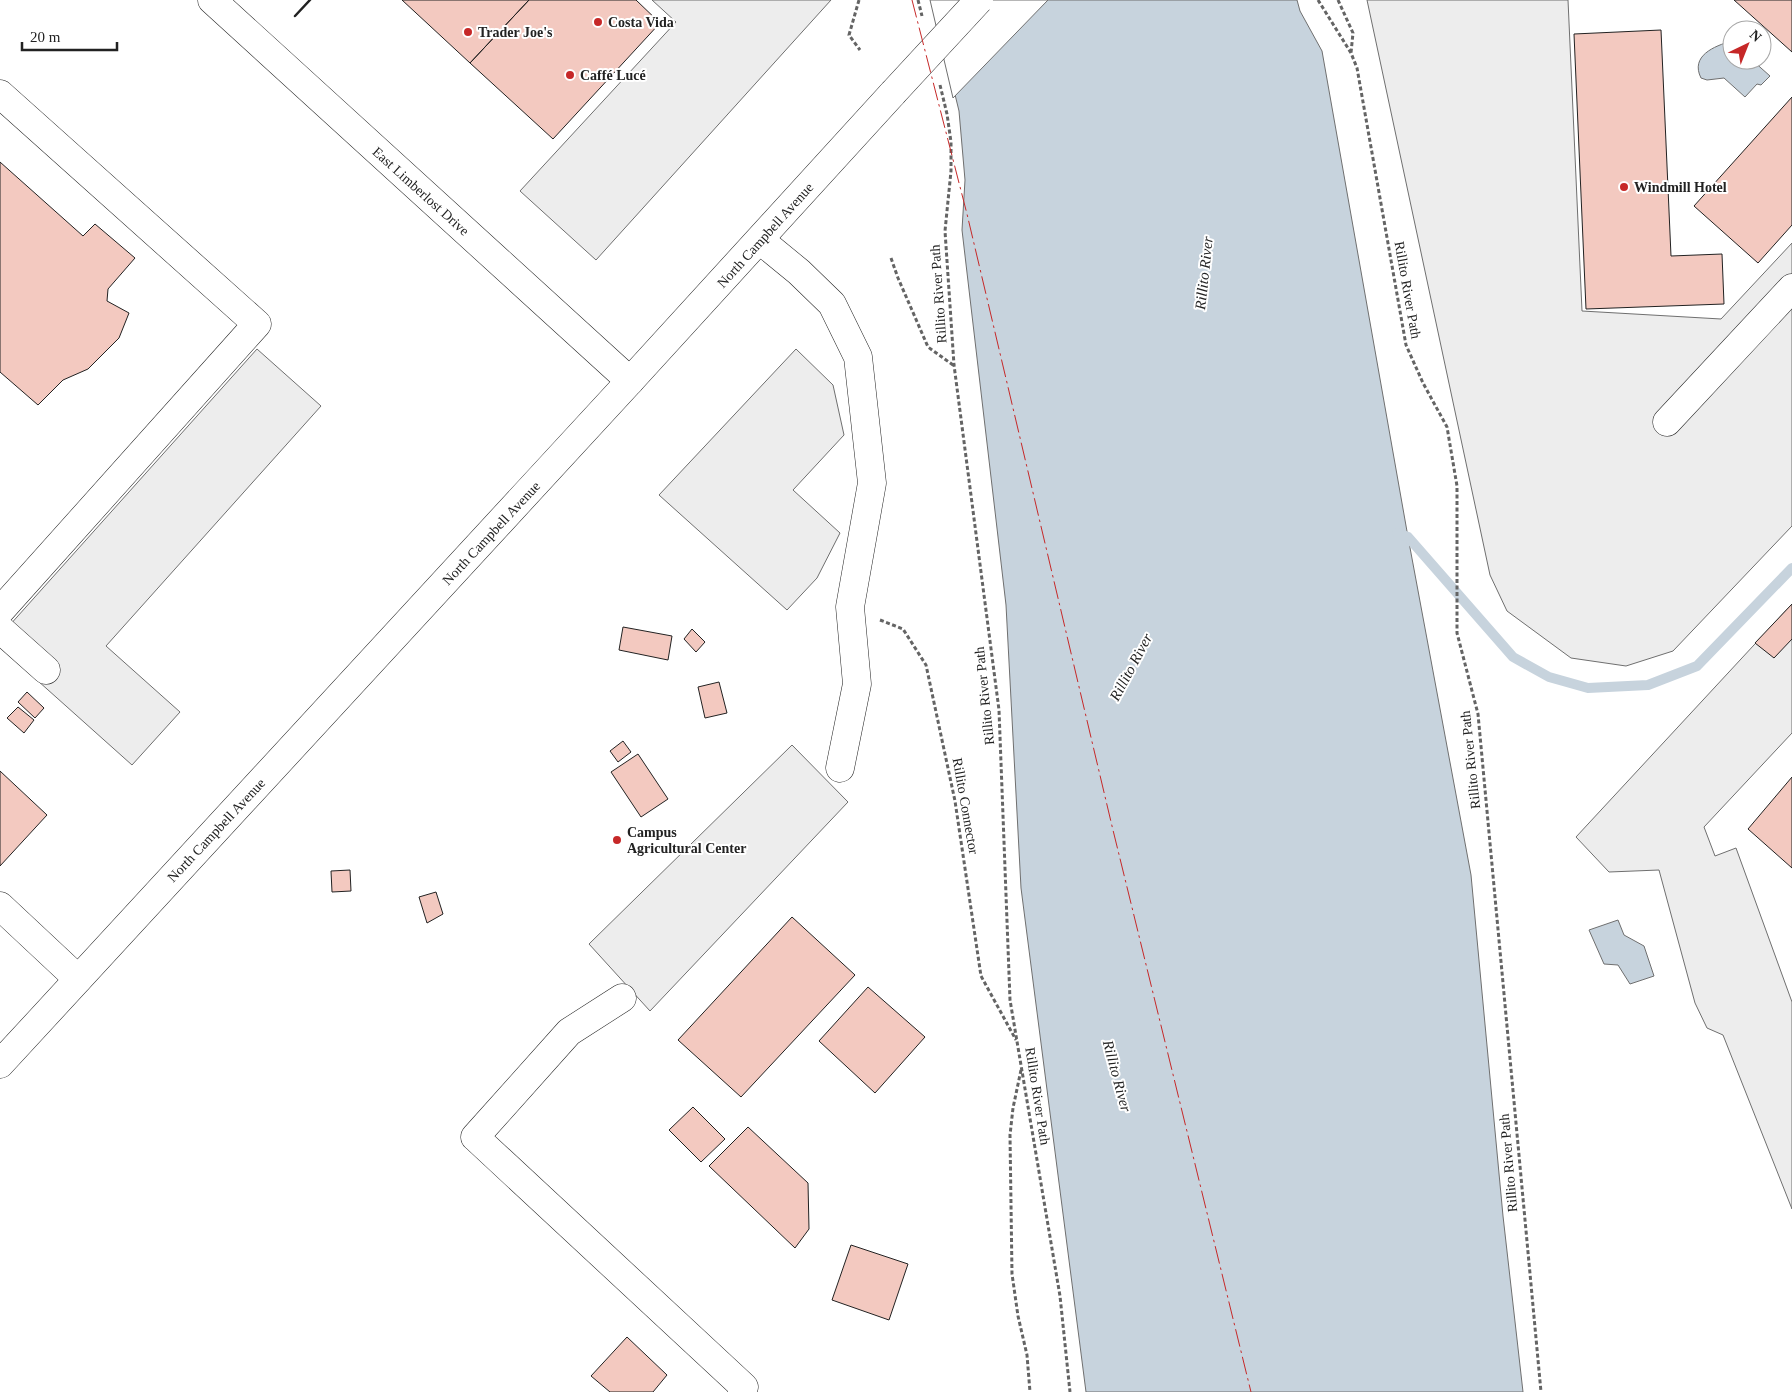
<svg xmlns="http://www.w3.org/2000/svg" width="1792" height="1392" font-family="'Times New Roman',serif">
<rect width="100%" height="100%" fill="#fff"/>
<path fill="#ededed" stroke="#6f6f6f" d="M 652,0 L 831,0 L 596,260 L 520,191 L 676,22 Z
M 1367,0 L 1568,0 L 1582,311 L 1721,319 L 1792,243 L 1792,526 L 1673,651 L 1626,666 L 1571,658 L 1507,611 L 1490,575 Z
M 257,349 L 321,406 L 106,646 L 180,712 L 132,765 L 0,647 L 0,636 Z
M 796,349 L 833,385 L 844,435 L 793,490 L 840,533 L 817,578 L 787,610 L 659,495 Z
M 1792,604 L 1792,733 L 1704,827 L 1715,856 L 1736,848 L 1792,1002 L 1792,1209 L 1723,1035 L 1707,1028 L 1695,1003 L 1659,870 L 1609,872 L 1576,837 Z
M 792,745 L 848,802 L 650,1011 L 589,944 Z"/>
<path fill="#c7d3dd" stroke="#6f6f6f" d="M 932,0 L 1297,0 L 1300,11 L 1322,51 L 1408,537 L 1471,875 L 1503,1216 L 1523,1392 L 1086,1392 L 1021,888 L 1006,605 L 962,230 L 965,180 L 959,111 Z
M 1732,41 L 1732,60 L 1752,60 L 1770,76 L 1761,85 L 1757,84 L 1745,97 L 1724,78 L 1707,80 L 1701,78 C 1690,56 1714,46 1732,41 Z
M 1618,920 L 1624,935 L 1644,946 L 1654,976 L 1630,984 L 1618,965 L 1604,964 L 1589,930 Z"/>
<path fill="#fff" stroke="#6f6f6f" d="M 930,0 L 1048,0 L 953,98 Z"/>
<g fill="none" stroke-linecap="round" stroke-linejoin="round">
<path stroke="#c7d3dd" stroke-width="10" d="M 1397,533 L 1408,537 L 1513,657 L 1549,677 L 1588,688 L 1648,685 L 1697,666 L 1792,568"/>
</g>
<path fill="#f3c9c0" stroke="#222" d="M 402,0 L 529,0 L 470,63 Z
M 529,0 L 636,0 L 660,23 L 553,139 L 470,63 Z
M 1734,0 L 1792,0 L 1792,52 Z
M 1661,30 L 1671,256 L 1722,254 L 1724,304 L 1586,309 L 1574,34 Z
M 1792,97 L 1792,225 L 1758,263 L 1694,206 Z
M 0,162 L 83,236 L 95,224 L 135,258 L 108,289 L 107,301 L 129,313 L 119,338 L 88,369 L 63,380 L 38,405 L 0,372 Z
M 1792,604 L 1792,639 L 1774,658 L 1755,643 Z
M 623,627 L 672,636 L 668,660 L 619,650 Z
M 692,629 L 705,642 L 696,652 L 684,639 Z
M 719,682 L 727,713 L 705,718 L 698,687 Z
M 27,692 L 44,708 L 35,718 L 18,702 Z
M 18,707 L 34,720 L 24,733 L 7,718 Z
M 623,741 L 631,752 L 618,762 L 610,751 Z
M 638,754 L 668,799 L 641,817 L 611,772 Z
M 0,771 L 47,815 L 0,866 Z
M 1792,777 L 1792,868 L 1748,829 Z
M 350,870 L 351,891 L 332,892 L 331,871 Z
M 436,892 L 443,914 L 427,923 L 419,897 Z
M 792,917 L 855,975 L 741,1097 L 678,1040 Z
M 868,987 L 925,1037 L 875,1093 L 819,1041 Z
M 693,1107 L 725,1139 L 701,1162 L 669,1130 Z
M 748,1127 L 808,1183 L 809,1229 L 795,1248 L 709,1166 Z
M 851,1245 L 908,1264 L 889,1320 L 832,1300 Z
M 627,1337 L 667,1375 L 653,1392 L 610,1392 L 591,1376 Z"/>
<g fill="none" stroke-linecap="round" stroke-linejoin="round">
<defs>
<path id="minor" d="M 212,0 L 630,381
M 0,94 L 257,324 L 0,611
M 760,240 L 799,272 L 832,304 L 858,357 L 872,483 L 850,607 L 857,684 L 840,768
M 1667,422 L 1792,288
M 0,629 L 46,670
M 0,906 L 78,979
M 622,998 L 569,1032 L 475,1137 L 744,1387 L 742,1392"/>
<path id="major" d="M 0,1064 L 630,381 L 893,93"/>
</defs>
<use href="#minor" stroke="#222" stroke-width="29"/>
<use href="#major" stroke="#222" stroke-width="29"/>
<path stroke="#646464" stroke-width="3" stroke-dasharray="4 2.5" stroke-linecap="butt" d="M 859,0 L 849,35 L 860,50
M 918,0 L 922,16
M 1318,0 L 1351,53 L 1357,68 L 1406,345 L 1423,383 L 1447,427 L 1457,486 L 1457,633 L 1478,714 L 1541,1392
M 1338,0 L 1353,33 L 1351,53
M 940,85 L 947,114 L 951,142 L 951,171 L 945,231 L 954,365 L 999,710 L 1010,1000 L 1060,1296 L 1070,1392
M 891,258 L 898,278 L 928,347 L 953,365
M 880,620 L 903,629 L 926,665 L 955,801 L 981,976 L 1016,1040
M 1021,1070 L 1013,1108 L 1010,1135 L 1012,1274 L 1018,1316 L 1027,1355 L 1030,1392"/>
<use href="#minor" stroke="#fff" stroke-width="28"/>
<use href="#major" stroke="#fff" stroke-width="28"/>
<defs>
<path id="major-bridge" d="M 893,93 L 979,0"/>
</defs>
<use href="#major-bridge" stroke="#222" stroke-width="29" stroke-linecap="butt"/>
<use href="#major-bridge" stroke="#fff" stroke-width="28"/>
<path stroke="#222" stroke-width="2.5" d="M 295,16 L 310,0"/>
<path stroke="#c62828" stroke-width="1" stroke-dasharray="18 4 2.5 4" stroke-linecap="butt" d="M 912,0 L 967,214 L 1112,826 L 1251,1392"/>
</g>
<g fill="#c62828" stroke="#fff" stroke-width="2">
<circle cx="598" cy="22" r="5"/>
<circle cx="468" cy="32" r="5"/>
<circle cx="570" cy="75" r="5"/>
<circle cx="1624" cy="187" r="5"/>
<circle cx="617" cy="840" r="5"/>
</g>
<g text-anchor="middle" stroke-width="4" stroke-linejoin="round" paint-order="stroke">
<g font-size="14" font-weight="bold" fill="#222" stroke="#fff" text-anchor="start">
<text x="608" y="27">Costa Vida</text>
<text x="478" y="37">Trader Joe's</text>
<text x="580" y="80">Caffé Lucé</text>
<text x="1634" y="192">Windmill Hotel</text>
<text x="627" y="837">Campus<tspan x="627" dy="16">Agricultural Center</tspan></text>
</g>
<g font-size="14" fill="#222" stroke="#fff">
<text transform="translate(421 191) rotate(42)" y="5">East Limberlost Drive</text>
<text transform="translate(765 235) rotate(-48)" y="5">North Campbell Avenue</text>
<text transform="translate(1408 290) rotate(80)" y="5">Rillito River Path</text>
<text transform="translate(938 294) rotate(-94)" y="5">Rillito River Path</text>
<text transform="translate(491 533) rotate(-47)" y="5">North Campbell Avenue</text>
<text transform="translate(984 696) rotate(-96)" y="5">Rillito River Path</text>
<text transform="translate(1470 760) rotate(-96)" y="5">Rillito River Path</text>
<text transform="translate(966 806) rotate(80)" y="5">Rillito Connector</text>
<text transform="translate(216 830) rotate(-47)" y="5">North Campbell Avenue</text>
<text transform="translate(1038 1096) rotate(81)" y="5">Rillito River Path</text>
<text transform="translate(1508 1163) rotate(-95)" y="5">Rillito River Path</text>
</g>
<g font-size="15" font-style="italic" fill="#222" stroke="#fff">
<text transform="translate(1204 273) rotate(-84)" y="5">Rillito River</text>
<text transform="translate(1131 667) rotate(-62)" y="5">Rillito River</text>
<text transform="translate(1117 1076) rotate(75)" y="5">Rillito River</text>
</g>
</g>
<g transform="translate(1747 45) rotate(43)"><circle r="24" fill="#ffffff" stroke="#a7a7a7"/>
<path d="M0-4L9 19L0 12L-9 19Z" fill="#c62828"/>
<text y="-8" font-size="14" font-weight="bold" text-anchor="middle" fill="#222222">N</text>
</g>
<path d="M22 42v8h95v-8" fill="none" stroke="#222222" stroke-width="2.5"/>
<text x="30" y="42" font-size="15" fill="#222222" stroke="#ffffff" stroke-width="4" paint-order="stroke">20 m</text>
</svg>
